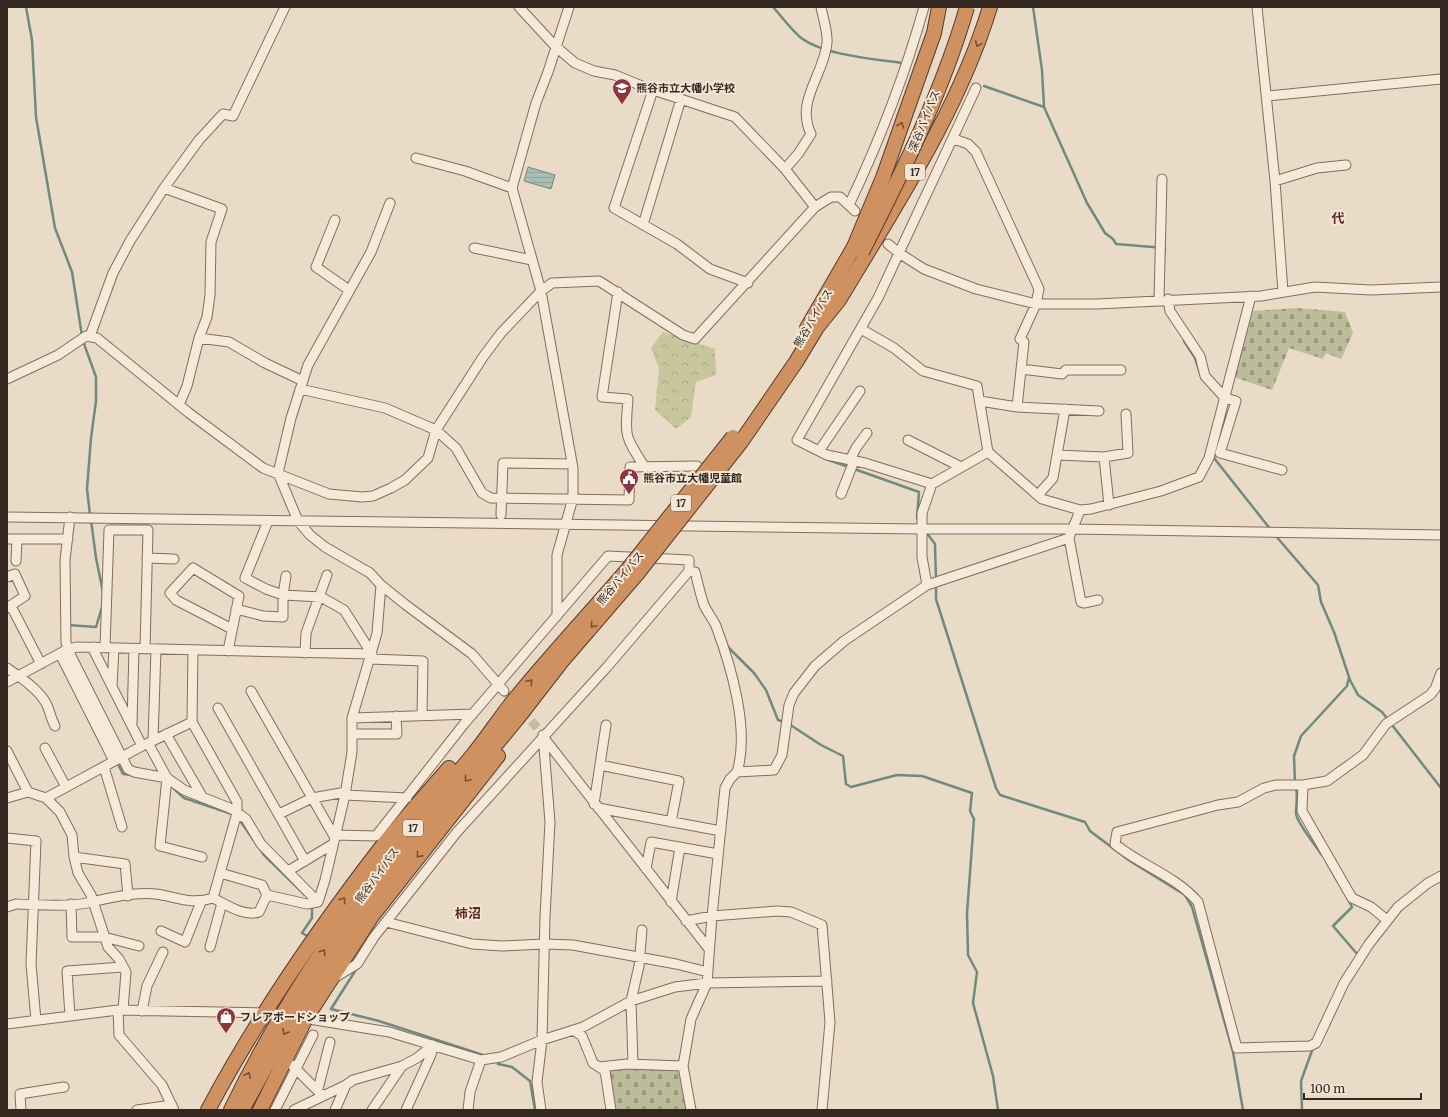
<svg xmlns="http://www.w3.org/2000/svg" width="1448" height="1117" font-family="Merriweather,'Noto Sans JP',serif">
<defs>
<pattern id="forest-crowns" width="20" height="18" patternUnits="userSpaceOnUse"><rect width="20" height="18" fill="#c7c69c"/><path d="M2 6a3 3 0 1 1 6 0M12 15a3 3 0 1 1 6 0" fill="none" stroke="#acaa86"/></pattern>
<pattern id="cemetery-stones" width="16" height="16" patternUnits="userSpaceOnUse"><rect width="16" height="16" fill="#bdbc9a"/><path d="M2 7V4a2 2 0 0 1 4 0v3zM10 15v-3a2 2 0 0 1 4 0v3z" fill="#9a997d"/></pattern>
<pattern id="water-rules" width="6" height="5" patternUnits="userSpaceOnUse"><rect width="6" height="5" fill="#a8beb5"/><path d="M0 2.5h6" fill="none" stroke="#91a39b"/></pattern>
</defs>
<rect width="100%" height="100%" fill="#eadbc7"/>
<path fill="url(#forest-crowns)" d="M 663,332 L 715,349 L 716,375 L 696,382 L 691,417 L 676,429 L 655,410 L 659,368 L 651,348 Z"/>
<path fill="url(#cemetery-stones)" d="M 1297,308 L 1345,312 L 1353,333 L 1341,359 L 1326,353 L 1323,359 L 1289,348 L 1272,390 L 1234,377 L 1253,311 Z
M 607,1068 L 678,1068 L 686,1110 L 614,1110 Z"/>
<path fill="url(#water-rules)" stroke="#6f8b81" d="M 528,167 L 555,175 L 551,189 L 524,181 Z"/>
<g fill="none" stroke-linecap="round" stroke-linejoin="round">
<path stroke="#6f8b81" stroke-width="2.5" d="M 26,7 L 32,40 L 36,117 L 55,228 L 72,272 L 82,336
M 773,7 C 782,17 790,28 800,37 C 822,55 874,59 901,63
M 1033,7 L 1042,70 L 1044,107 L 1087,203 L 1105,233 L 1113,239 L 1116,244 L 1165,248 L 1164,256
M 984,86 L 1044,107
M 1164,303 L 1167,313
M 83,341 L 96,377 L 96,401 L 91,438 L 87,489 L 90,515
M 1184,341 L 1195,358 L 1202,379
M 1218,442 L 1214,458 L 1271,530
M 826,459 L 919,492 L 917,518 L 919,521
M 91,520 L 96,558 L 103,592
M 926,532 L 935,544 L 936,580
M 1275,535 L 1318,585 L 1321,602 L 1334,632 L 1350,680 L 1358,695 L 1382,712 L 1441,788
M 936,585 L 936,599 L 996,788 L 1000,795 L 1085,822 L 1090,831 L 1130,861 L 1185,895 L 1192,907 L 1233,1052 L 1243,1110
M 68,625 L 96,627 L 102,607
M 727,646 L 754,673 L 766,690 L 778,720 L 784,722
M 789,724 L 821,745 L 843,756 L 846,784 L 851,787 L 897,775 L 922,776 L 972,793 L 970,811 L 974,819 L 967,913 L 968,955 L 977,972 L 973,1003 L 993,1076 L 998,1110
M 117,762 L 123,774 L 132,775
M 159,780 L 171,786 L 184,798 L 232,814
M 1295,783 L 1294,756 L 1301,736 L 1347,686 L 1349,677
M 1296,788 C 1298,797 1296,804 1296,813 C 1296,822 1316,846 1322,855
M 241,822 L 264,855 L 305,895
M 1327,863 L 1338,882
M 1348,899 L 1352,907 L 1333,926 L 1358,955 L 1357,957
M 309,937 L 302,933 L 312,918 L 312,904
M 357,968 L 331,1009 L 379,1021 L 486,1056
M 498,1064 L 512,1067 L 530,1081 L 535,1110
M 1302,1110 L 1301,1081 L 1313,1048"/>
<path stroke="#c6b7a6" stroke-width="9" stroke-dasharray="9 4.5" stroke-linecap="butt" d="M 504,691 L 543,734"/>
<defs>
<path id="minor" d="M 519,7 L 555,46 L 575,63 L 594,71 L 615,75 L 647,88 L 735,117 L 785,169 L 815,207
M 1257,7 L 1275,181 L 1283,292
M 653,90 L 614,208 L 677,244 L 710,269 L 748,283
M 1267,96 L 1441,79
M 954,139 L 968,144 L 976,152 L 1039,289 L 1036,304 L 1020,339 L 1024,342 L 1017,407
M 416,158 L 465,171 L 512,188
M 785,169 L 798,154 L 811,134 C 795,101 824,75 827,43 C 828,32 823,18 821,7
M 1275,181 L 1317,168 L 1346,165
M 164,188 L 222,209 L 211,242 L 210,295 L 207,317 L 199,338 L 187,386 L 179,405
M 390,203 L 371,252 L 308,365 L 291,418 L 278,473 L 298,521 L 310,535 L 325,547 L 370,573 L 381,585 L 406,605 L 472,654 L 504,691
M 849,205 C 879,142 905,75 924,7
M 335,220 L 316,267 L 349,290
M 643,225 L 681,99
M 888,244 L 899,253 L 924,269 L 976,289 L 1036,304 L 1097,304 L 1261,296 L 1315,287 L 1371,290 L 1441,287
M 474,248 L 532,260
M 618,292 L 602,397 L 628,399 C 625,436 624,435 644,466
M 1168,299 L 1170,311 L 1200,356 L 1205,376 L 1225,398 L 1236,401 L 1220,453 L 1282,470
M 1159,300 L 1162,179
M 861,329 L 894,348 L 923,371 L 977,386 L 988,452 L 932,484 L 922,513 L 922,557 L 927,585
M 90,336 L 113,273 L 130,241 L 164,188 L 199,140 L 223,114 L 233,116 L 285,7
M 199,338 L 229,342 L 265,363 L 303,381
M 1021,369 L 1062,374 L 1066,370 L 1121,370
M 7,379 L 58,355 L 86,336 L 97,338 L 189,413 L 263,468 L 329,494 L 362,497 L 373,496 L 391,488 L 405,480 L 428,458 L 436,430 L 483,357 L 501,333 L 541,291 L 552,283 L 599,281 L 683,335 L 695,339 L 815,207 L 831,197 L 840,197 L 855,211
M 300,389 L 385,408 L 436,430 L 456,448 L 482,493 L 491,498 L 629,500 L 630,467 L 697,466
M 980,401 L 1017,407 L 1099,411
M 908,440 L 961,467
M 819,451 L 860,391
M 988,452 L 1042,499 L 1080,510
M 1057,455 L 1104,457 L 1128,453 L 1126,414
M 1104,457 L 1109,505
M 850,460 L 856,448 L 867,433
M 932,484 L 865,463 L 827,455 L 797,440 L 878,298 L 976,88
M 841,494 L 854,461
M 1038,495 L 1053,478 L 1065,409
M 501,515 L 503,463 L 572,464
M 7,517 L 922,529 L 1072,529 L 1441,535
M 70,517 L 65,560 L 66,643 L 71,656 L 128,769 L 134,772 L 167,778 L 184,790 L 232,809 L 246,819 L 261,844 L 318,902
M 268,521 L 245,578 L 266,589 L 283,595 L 286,576
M 1069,538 L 1081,602 L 1084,603 L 1098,600
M 7,539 L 68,539
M 147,558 L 174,559
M 16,561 L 17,539
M 7,577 L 15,574 L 25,596 L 7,608
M 11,606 L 41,664
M 236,609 L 263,616 L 283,617 L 283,595 L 321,597 L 344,610 L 372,654
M 557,616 L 557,555 L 573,498 L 573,468 L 541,291 L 512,188 L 536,103 L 548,72 L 569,7
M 94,647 L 94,651 L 142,746
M 105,647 L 109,530 L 148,530 L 145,649
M 193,650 L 192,722 L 237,802 L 237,813 L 213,898
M 228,651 L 239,596 L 193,568 L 170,593 L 176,600 L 232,629
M 305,653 L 306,633 L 327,575
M 60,654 L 114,761
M 370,659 L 423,661 L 422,715
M 7,668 C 20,677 38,689 46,703 C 50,711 51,719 55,726
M 1441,673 L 1435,689 L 1430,695 L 1386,724 L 1363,755 L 1327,781 L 1303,785 L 1276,785 L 1264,788 L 1238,802 L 1218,805 L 1117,832 L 1115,844 C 1140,865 1176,876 1198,902 L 1237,1048 L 1310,1046 L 1316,1043 L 1344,983 L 1369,944 L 1398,907 L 1428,883 L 1441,876
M 7,682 L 68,649 L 77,647 L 372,654
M 112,686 L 114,648
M 251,691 L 334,836
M 218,708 L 305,861
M 352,718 L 473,714
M 132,723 L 134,649
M 166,734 L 203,798
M 352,734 L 397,734 L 396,716
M 544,738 L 709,949
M 153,740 L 156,649
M 148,743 L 167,778 L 160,846 L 202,857
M 45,748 L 66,787
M 7,751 L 28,792 L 46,798 L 60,812 L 72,835 L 74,857 L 78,873 L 91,895 L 108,947 L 119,959 L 126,972 L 123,1010
M 600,765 L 679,781 L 671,822
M 104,767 L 122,827
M 737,772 L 774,770 L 782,755 L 789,705 L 794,693 L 815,666 L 844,641 L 927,585 L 1069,538 C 1072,528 1077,520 1080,510 L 1091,509 L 1161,491 L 1199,477 L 1209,458 L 1251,296
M 1303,785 L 1302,811 L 1352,898 L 1371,907 L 1387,920
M 345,795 L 407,798
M 7,798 L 28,792
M 46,798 L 142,746 L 192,722
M 594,804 L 606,725
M 598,808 L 721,831
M 279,814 L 312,798 L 346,792
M 334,835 L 376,836 L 464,724 L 608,556 L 689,560 L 689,571
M 7,838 L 36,841 L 31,964 L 36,1020
M 74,857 L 125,864 L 128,896
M 646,869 L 651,842 L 718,854
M 288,871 L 333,844
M 220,873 L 262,885 L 267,895
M 318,902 L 325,880 L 345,795 L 352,752 L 352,718 L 377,633 L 381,585
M 671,902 L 680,847
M 71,904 L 72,937 L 104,937 L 139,946
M 7,907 L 16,904 C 35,905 69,907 87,903 C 108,898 134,892 156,894 C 177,897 191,905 213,898 C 227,905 244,917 259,912 L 267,895 L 307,904 L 318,902
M 686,921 L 712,916 L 777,911 L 791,912 L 822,925 L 830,1022 L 822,1110
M 386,922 L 472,944 L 502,946 L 544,944 L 573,945 L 676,964 L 708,972
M 161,931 L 185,942 L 201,902
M 210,947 L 222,903
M 334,978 L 357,964 L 374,937 L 457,832 L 607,667 L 689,571 L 695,572 C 698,583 700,594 704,605 C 707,612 713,619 716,626 C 731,666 750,730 737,772 L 730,779 L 725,788 L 712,916 L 707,983 L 691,1019 L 683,1066 L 691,1110
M 118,1010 L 119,1035 L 162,1085 L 174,1110
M 142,1011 L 147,986 L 163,952
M 70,1016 L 67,971 L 123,967
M 303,1018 L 389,1032 L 481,1060 L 501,1057 L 542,1040 L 583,1027 L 631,1001 L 675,987 L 707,983 L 827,981
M 7,1024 L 118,1010 L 264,1013 L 286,1015
M 573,1030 L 582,1036 L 593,1063 L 605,1071 L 611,1110
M 633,1064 L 631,1001 L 639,966 L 642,930
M 292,1065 L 323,1096
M 599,1067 L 627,1064 L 683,1066
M 318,1089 L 330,1042
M 21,1110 L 20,1094 L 64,1087
M 137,1110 L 172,1105
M 275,1110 L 313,1035
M 294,1110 L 346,1085 L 353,1080 L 402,1066 L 417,1058 L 433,1045
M 335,1110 L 346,1085
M 372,1110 L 402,1066
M 406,1110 L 431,1055 L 433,1045
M 468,1110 L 470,1092 L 481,1060
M 541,1110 L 537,1082 L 542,1040 L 545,917 L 550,822 L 543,735"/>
<path id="highway" d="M 884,175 L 934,33 L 939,7
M 818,326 L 839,300 C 895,206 958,112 990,7
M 807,328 L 854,247
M 741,442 L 796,362 L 822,319
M 208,1110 C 257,1018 316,932 380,849 C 402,821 426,795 449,768
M 231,1110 C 282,1003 354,900 429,808 C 443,790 458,773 472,756 C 487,738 500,717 515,699 C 551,655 591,612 628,569
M 242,1110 L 299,1006 L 397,864 L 517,719 L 562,661 L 637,574
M 260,1110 L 306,1018 L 372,916 L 498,756"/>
</defs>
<use href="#minor" stroke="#836d5e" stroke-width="11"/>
<use href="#highway" stroke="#523d32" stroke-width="16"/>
<use href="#minor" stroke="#f5e9d9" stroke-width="9"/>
<use href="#highway" stroke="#d09161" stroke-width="14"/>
<defs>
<path id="highway-bridge" d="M 854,247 L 884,175
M 862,252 C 902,173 942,93 967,7
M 628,569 L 733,437
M 637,574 L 741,442"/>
</defs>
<use href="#highway-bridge" stroke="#523d32" stroke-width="16" stroke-linecap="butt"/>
<use href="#highway-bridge" stroke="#d09161" stroke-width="14"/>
</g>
<defs><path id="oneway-chevron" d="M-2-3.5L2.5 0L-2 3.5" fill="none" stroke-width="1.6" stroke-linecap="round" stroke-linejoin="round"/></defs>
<g stroke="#73523a">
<use href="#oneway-chevron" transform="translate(978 44) rotate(114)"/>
<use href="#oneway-chevron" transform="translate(901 125) rotate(-71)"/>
<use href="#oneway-chevron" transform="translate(593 625) rotate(131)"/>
<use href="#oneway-chevron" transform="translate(530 682) rotate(-49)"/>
<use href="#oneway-chevron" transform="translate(467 779) rotate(130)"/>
<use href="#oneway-chevron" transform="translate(419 855) rotate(129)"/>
<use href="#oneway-chevron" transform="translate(343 900) rotate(-54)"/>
<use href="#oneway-chevron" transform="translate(323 952) rotate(-57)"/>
<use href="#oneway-chevron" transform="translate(285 1032) rotate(120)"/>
<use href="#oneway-chevron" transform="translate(248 1075) rotate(-62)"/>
</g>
<defs>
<symbol id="school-pin" viewBox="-11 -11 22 30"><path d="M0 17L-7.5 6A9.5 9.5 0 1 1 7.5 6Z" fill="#8c3440" stroke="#f2e6d6"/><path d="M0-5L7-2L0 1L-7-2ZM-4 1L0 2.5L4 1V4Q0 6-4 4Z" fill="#fff"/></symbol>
<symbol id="civic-pin" viewBox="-11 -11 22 30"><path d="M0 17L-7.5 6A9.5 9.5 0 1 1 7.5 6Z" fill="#8c3440" stroke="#f2e6d6"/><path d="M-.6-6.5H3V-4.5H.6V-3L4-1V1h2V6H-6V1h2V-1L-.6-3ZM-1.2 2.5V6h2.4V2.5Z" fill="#fff"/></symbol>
<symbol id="shop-pin" viewBox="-11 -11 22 30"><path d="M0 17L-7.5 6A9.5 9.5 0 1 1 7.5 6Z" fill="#8c3440" stroke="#f2e6d6"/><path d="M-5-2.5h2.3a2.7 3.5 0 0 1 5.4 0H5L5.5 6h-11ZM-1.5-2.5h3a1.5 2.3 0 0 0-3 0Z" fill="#fff"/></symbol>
</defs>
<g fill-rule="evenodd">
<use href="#school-pin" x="611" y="77" width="22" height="30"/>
<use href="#civic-pin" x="618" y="467" width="22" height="30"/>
<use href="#shop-pin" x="215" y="1006" width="22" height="30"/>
</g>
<g text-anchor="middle" stroke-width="4" stroke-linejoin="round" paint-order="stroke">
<g fill="#f2e6d6" stroke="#6e6157" stroke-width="1">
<rect x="905" y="164" width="20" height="16" rx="3"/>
<rect x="671" y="495" width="20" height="16" rx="3"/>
<rect x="403" y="820" width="20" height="16" rx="3"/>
</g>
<g font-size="10" font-weight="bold" fill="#352820">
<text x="915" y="176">17</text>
<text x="681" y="507">17</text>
<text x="413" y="832">17</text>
</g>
<g font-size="11" font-weight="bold" fill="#352820" stroke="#f2e6d6" text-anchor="start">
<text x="636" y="92">熊谷市立大幡小学校</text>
<text x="643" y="482">熊谷市立大幡児童館</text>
<text x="240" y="1021">フレアボードショップ</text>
</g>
<g font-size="11" fill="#352820" stroke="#f2e6d6">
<text transform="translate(924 121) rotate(-68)" y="4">深谷バイパス</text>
<text transform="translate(813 318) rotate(-60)" y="4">熊谷バイパス</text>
<text transform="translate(620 578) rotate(-50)" y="4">熊谷バイパス</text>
<text transform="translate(377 875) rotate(-54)" y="4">熊谷バイパス</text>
</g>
<g font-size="13" font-weight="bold" fill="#5d2924" stroke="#f2e6d6">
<text x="1338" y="223">代</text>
<text x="468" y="918">柿沼</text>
</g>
</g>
<rect width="1448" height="1117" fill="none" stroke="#352820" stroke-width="16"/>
<path d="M1304 1093v6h117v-6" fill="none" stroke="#352820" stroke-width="2"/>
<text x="1310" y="1093" font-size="12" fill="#352820" stroke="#f2e6d6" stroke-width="3" paint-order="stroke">100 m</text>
</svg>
